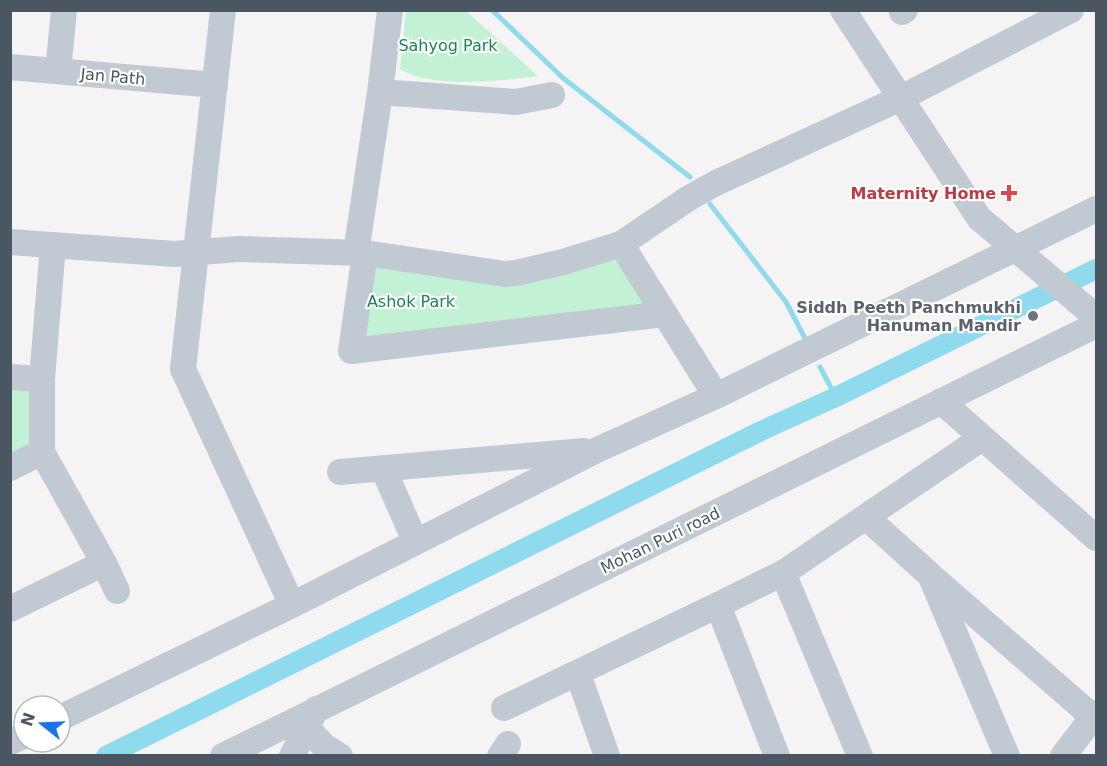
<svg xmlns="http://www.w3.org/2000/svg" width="1107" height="766" font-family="'DejaVu Sans',sans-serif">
<rect width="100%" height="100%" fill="#f5f3f3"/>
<path fill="#c3f1d5" d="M 406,11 L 466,11 L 538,76 C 501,81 431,89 400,69 Z
M 376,254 L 505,274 L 617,257 L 651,315 L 362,350 Z
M 10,383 L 34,385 L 30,447 L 10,456 Z"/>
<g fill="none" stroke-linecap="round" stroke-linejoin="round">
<path stroke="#90daee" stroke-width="5" d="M 492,10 L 563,78 L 690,177
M 710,204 L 786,302 L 807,342
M 820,367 L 836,397"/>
<path stroke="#90daee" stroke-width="20" d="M 106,756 L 761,431 L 836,397 L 1096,269"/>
<path stroke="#c1cad2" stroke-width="26" d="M 223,10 L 183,369 L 292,605
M 390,10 L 380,92 L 516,102 L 552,95
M 843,10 L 979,218 L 1096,317
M 902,12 L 905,10
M 10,67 L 215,85
M 58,71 L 64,10
M 10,242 L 175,254 L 238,249 L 365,253 L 505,274 L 516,273 L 563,262 L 621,244 L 689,198 L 716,183 L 901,98 L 1071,10
M 621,244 L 716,396
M 356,253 L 380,92
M 365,253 L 351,351 L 665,314
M 10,377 L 42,379
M 941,401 L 1096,538
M 42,452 L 42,379 L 53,245
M 10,468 L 42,452 L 104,563 L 10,609
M 383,468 L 415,541
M 340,472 L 584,451
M 866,517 L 930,575
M 104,563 L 117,591
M 783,573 L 860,756
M 718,605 L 783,573 L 982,438
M 578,674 L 607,756
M 504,708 L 718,605 L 777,756
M 60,718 L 292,605 L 597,450 L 716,396 L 1096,209
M 307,728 L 324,746 L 340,756
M 10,742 L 24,736
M 223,756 L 1096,325
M 292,756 L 316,709
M 500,756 L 508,744
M 1007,756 L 930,575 L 1093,717
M 1063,756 L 1096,713"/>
</g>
<path fill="#e0444e" stroke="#fff" stroke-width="2" d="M1006 184h6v6h6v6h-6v6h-6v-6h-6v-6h6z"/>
<circle fill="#6b7280" stroke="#fff" stroke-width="2" cx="1033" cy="316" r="6"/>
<g text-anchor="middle" stroke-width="4.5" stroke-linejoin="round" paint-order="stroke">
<g font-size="16" fill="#17864f" stroke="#fff">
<text x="448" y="51">Sahyog Park</text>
<text x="411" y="307">Ashok Park</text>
</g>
<g font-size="16" fill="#4a5661" stroke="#fff">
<text transform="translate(113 76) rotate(5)" y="6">Jan Path</text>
<text transform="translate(660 540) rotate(-26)" y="6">Mohan Puri road</text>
</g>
<g font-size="16" font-weight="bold" fill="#be3a42" stroke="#fff" text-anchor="end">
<text x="996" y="199">Maternity Home</text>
</g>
<g font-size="16" font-weight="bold" fill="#5b616d" stroke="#fff" text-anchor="end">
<text x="1021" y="313">Siddh Peeth Panchmukhi<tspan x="1021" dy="18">Hanuman Mandir</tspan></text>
</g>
</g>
<rect width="1107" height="766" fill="none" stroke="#4a5661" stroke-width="24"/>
<g transform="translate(42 724) rotate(288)"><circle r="28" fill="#ffffff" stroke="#b7bbc0" stroke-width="1.5"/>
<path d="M0-4.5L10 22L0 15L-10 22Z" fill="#1a73e8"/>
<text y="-9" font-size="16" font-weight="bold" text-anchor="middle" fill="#4a5661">N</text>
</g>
</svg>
